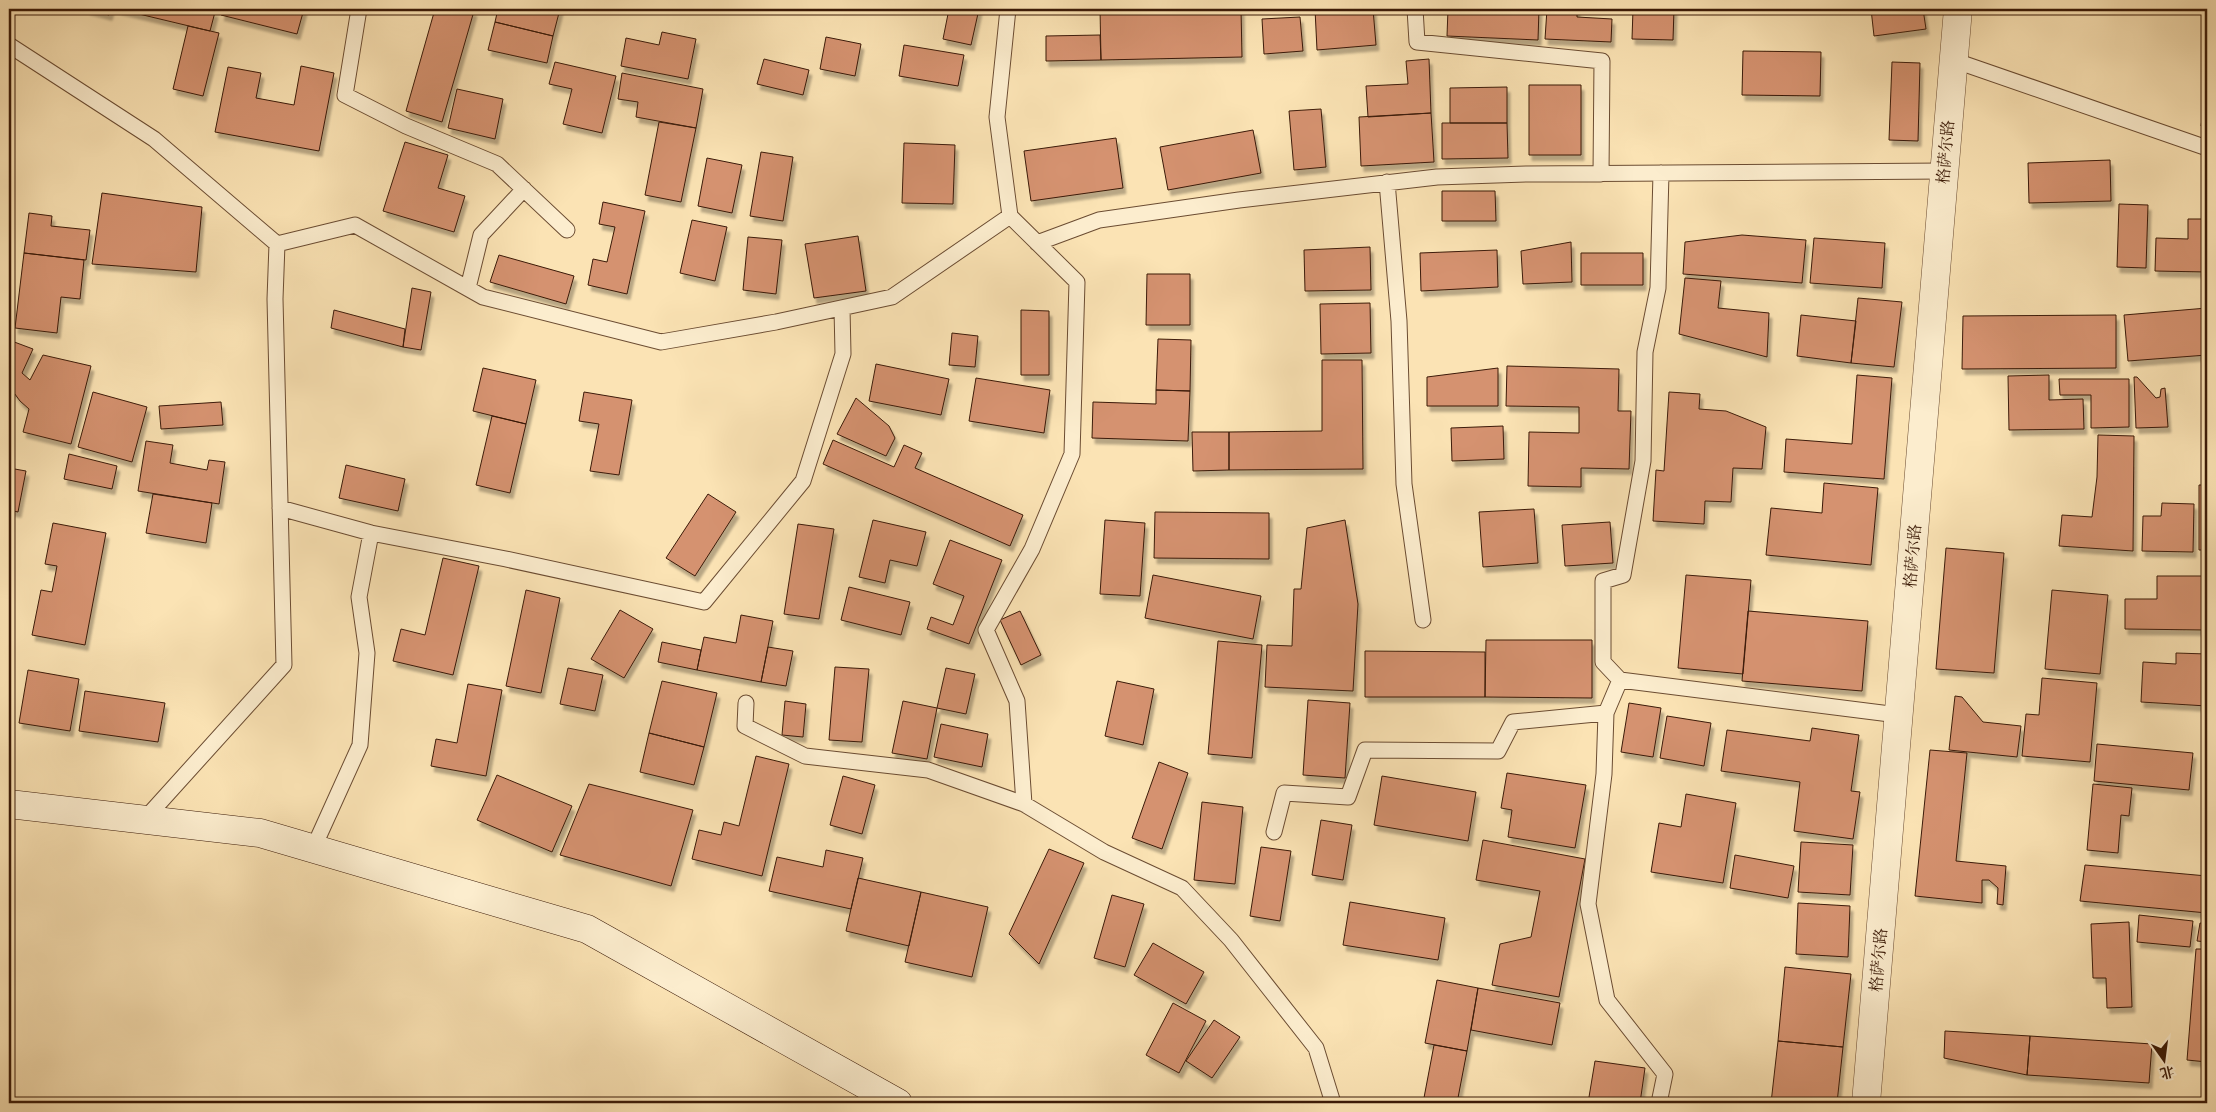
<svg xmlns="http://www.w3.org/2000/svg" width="2216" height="1112" font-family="'Gentium Book Plus','Noto Serif SC',serif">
<defs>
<filter id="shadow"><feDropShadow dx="3" dy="5.5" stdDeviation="1" flood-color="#0004"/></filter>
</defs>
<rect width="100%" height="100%" fill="#fbe3b4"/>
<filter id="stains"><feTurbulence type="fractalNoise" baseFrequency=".004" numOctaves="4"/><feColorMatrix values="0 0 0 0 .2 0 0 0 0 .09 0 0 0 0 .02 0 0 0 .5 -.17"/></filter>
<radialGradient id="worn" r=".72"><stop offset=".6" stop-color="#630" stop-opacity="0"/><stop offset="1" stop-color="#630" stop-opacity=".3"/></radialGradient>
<path fill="#d59270" stroke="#3b1a07" filter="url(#shadow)" d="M 87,9 L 111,9 L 109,15 Z
M 118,9 L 202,9 L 215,12 L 210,31 Z
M 223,9 L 304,9 L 297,34 L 221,15 Z
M 435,9 L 466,9 L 474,11 L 442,122 L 406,111 Z
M 498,9 L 560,9 L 553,36 L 495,22 Z
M 949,9 L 979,9 L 971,45 L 943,39 Z
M 1100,9 L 1241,9 L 1242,57 L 1101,60 Z
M 1315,9 L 1373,9 L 1376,45 L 1317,50 Z
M 1448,9 L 1539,9 L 1538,40 L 1447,36 Z
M 1547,9 L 1577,9 L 1577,17 L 1612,19 L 1611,42 L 1545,39 Z
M 1633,9 L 1674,9 L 1673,40 L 1632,39 Z
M 1871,9 L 1923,9 L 1926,29 L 1874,36 Z
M 1300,17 L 1303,51 L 1264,54 L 1262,19 Z
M 495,22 L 553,36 L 547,63 L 488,50 Z
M 188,26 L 219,33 L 203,96 L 173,89 Z
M 662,32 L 696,39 L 688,79 L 621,66 L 626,38 L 659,45 Z
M 1100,35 L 1101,60 L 1046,61 L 1046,36 Z
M 826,37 L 861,44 L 855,76 L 820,69 Z
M 904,45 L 964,55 L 958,86 L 899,76 Z
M 1743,51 L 1821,52 L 1820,96 L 1742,95 Z
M 764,59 L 809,70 L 803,95 L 757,84 Z
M 1429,59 L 1431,113 L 1368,117 L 1366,86 L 1408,84 L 1406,61 Z
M 555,62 L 616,76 L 602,133 L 563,124 L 572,89 L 549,84 Z
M 1892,62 L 1920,63 L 1918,141 L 1889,140 Z
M 301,66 L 334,73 L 319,151 L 215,132 L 228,67 L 261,73 L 256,98 L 294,105 Z
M 622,73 L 703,89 L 696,128 L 636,117 L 638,102 L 618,99 Z
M 1529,85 L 1581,85 L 1581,155 L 1529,155 Z
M 1507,87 L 1507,123 L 1450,123 L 1450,88 Z
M 457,89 L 503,99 L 495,139 L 448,128 Z
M 2205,96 L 2207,96 L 2207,127 L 2201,126 Z
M 1321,109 L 1326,167 L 1294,170 L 1289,111 Z
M 1431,113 L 1434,162 L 1361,166 L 1359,117 Z
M 659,122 L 696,128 L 681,202 L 645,195 Z
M 1442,123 L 1507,123 L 1508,158 L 1442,159 Z
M 1253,130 L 1261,173 L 1168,190 L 1160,147 Z
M 1116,138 L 1123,188 L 1031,201 L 1024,151 Z
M 405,142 L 448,155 L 438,188 L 465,196 L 454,232 L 383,211 Z
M 904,143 L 955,145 L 953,204 L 902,203 Z
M 761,152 L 793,157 L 783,221 L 750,216 Z
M 707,158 L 742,165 L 732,213 L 698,206 Z
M 2110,160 L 2111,201 L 2029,203 L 2028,163 Z
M 1442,191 L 1495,191 L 1496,221 L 1442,221 Z
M 102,193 L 202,207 L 196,272 L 92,264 Z
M 603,202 L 645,211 L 627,294 L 588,285 L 593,259 L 607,262 L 615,227 L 599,224 Z
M 2119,204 L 2148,205 L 2146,268 L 2117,267 Z
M 29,213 L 52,216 L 51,226 L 90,230 L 86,260 L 24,253 Z
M 2188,219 L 2207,219 L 2207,272 L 2155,271 L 2156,238 L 2188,239 Z
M 692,220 L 727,227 L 715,281 L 680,273 Z
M 1742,235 L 1806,240 L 1802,283 L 1683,274 L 1685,242 Z
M 858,236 L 866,291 L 814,298 L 805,244 Z
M 748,237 L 782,240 L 776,294 L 743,290 Z
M 1814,238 L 1885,243 L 1882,288 L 1810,283 Z
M 1571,242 L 1572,282 L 1523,284 L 1521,251 Z
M 1370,247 L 1371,290 L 1305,291 L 1304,250 Z
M 1497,250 L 1498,287 L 1421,291 L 1420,253 Z
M 24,253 L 84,260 L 80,299 L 61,297 L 57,333 L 15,328 Z
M 1581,253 L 1643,253 L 1643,285 L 1581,285 Z
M 499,255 L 574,276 L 566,304 L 490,282 Z
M 1147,274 L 1190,274 L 1190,325 L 1146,325 Z
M 1685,278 L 1721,281 L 1718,308 L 1769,313 L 1767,357 L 1679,334 Z
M 412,288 L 431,292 L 421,350 L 403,347 Z
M 1858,298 L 1902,302 L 1894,367 L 1851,363 Z
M 1370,303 L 1371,353 L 1321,354 L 1320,304 Z
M 2207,308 L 2207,355 L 2128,361 L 2124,315 Z
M 334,310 L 405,329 L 403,347 L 331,328 Z
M 1021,310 L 1049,311 L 1049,375 L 1021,375 Z
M 1801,315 L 1856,321 L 1851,363 L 1797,356 Z
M 2116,315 L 2116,368 L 1962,369 L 1963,316 Z
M 952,333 L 978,336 L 975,367 L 949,365 Z
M 1158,339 L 1191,340 L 1190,391 L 1156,390 Z
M 9,340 L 33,349 L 22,373 L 30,380 L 43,355 L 91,366 L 71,444 L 23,432 L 29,409 L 20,401 L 9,386 Z
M 1322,360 L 1362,360 L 1363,469 L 1229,470 L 1229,432 L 1322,431 Z
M 876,364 L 949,379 L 941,415 L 869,401 Z
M 1507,366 L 1619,369 L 1618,411 L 1631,411 L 1629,469 L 1581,468 L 1581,487 L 1528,486 L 1529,432 L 1579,433 L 1579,407 L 1506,406 Z
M 483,368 L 536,380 L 526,424 L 473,411 Z
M 1498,368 L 1498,406 L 1427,406 L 1427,377 Z
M 1857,375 L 1892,378 L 1884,479 L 1784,472 L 1786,439 L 1852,444 Z
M 2049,375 L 2049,400 L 2083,399 L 2084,429 L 2009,430 L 2008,376 Z
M 2134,377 L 2137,377 L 2156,398 L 2160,397 L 2161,389 L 2165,388 L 2168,427 L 2136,428 Z
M 976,378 L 1050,390 L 1044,433 L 969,421 Z
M 2059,379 L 2129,379 L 2129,427 L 2091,428 L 2091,395 L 2060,395 Z
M 1156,390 L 1190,391 L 1188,441 L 1092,438 L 1093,402 L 1156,404 Z
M 93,392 L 147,407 L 132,462 L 78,447 Z
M 584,392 L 632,400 L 619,475 L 590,471 L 599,424 L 579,421 Z
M 1669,392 L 1700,394 L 1699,409 L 1726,411 L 1766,427 L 1762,469 L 1733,468 L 1731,502 L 1705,501 L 1704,524 L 1653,521 L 1656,470 L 1664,471 Z
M 856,398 L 889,426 L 895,438 L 886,456 L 837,434 Z
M 221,402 L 223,425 L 161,429 L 159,406 Z
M 492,416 L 526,424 L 510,493 L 476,485 Z
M 1503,426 L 1504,459 L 1452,461 L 1451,428 Z
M 1192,432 L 1229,432 L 1229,470 L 1193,471 Z
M 2098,435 L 2134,436 L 2133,551 L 2059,546 L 2062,515 L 2092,517 L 2097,477 Z
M 833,440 L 894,467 L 904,445 L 922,453 L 915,468 L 1023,515 L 1010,546 L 823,464 Z
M 146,441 L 173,445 L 170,463 L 207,470 L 209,460 L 225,462 L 219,504 L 138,491 Z
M 69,454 L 117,466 L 112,489 L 64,479 Z
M 346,465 L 405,479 L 398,511 L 339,498 Z
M 9,468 L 26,471 L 18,512 L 9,510 Z
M 1824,483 L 1878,488 L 1871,565 L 1766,555 L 1771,508 L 1822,513 Z
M 2199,485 L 2207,485 L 2207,550 L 2199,550 Z
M 153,494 L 212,503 L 206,543 L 146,533 Z
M 708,494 L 736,512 L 695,576 L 666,558 Z
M 2162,503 L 2194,504 L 2193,552 L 2142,551 L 2143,516 L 2161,516 Z
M 1534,509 L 1538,563 L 1483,567 L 1479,512 Z
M 1155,512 L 1269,513 L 1269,559 L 1154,558 Z
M 873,520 L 926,532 L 917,566 L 890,560 L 885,583 L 859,577 Z
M 1105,520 L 1145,523 L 1140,596 L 1100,594 Z
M 1345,520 L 1358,604 L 1353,691 L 1265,687 L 1267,645 L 1292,646 L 1294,589 L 1301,589 L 1307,528 Z
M 1610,522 L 1613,563 L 1565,566 L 1562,525 Z
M 53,523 L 106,533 L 85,645 L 32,635 L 41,590 L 52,592 L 57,566 L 45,564 Z
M 798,524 L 834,529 L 819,619 L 784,614 Z
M 950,540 L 1002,560 L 969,644 L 927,629 L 931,617 L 953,625 L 964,596 L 933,584 Z
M 1946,548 L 2004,553 L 1994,673 L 1936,669 Z
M 443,558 L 479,566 L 453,675 L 393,661 L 401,629 L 425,635 Z
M 1153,575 L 1261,596 L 1253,639 L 1145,618 Z
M 1686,575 L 1751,580 L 1743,674 L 1678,668 Z
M 2157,576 L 2207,576 L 2207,630 L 2125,629 L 2125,599 L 2157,599 Z
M 849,587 L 910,602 L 901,635 L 841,620 Z
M 526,590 L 560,598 L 541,693 L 506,686 Z
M 2052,590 L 2108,595 L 2100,674 L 2045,669 Z
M 620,610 L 653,629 L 624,678 L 591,659 Z
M 1020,611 L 1041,655 L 1021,665 L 1000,620 Z
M 1748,611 L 1868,621 L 1862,691 L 1742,681 Z
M 741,615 L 773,621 L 761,682 L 697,670 L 704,637 L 736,643 Z
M 1486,640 L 1592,640 L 1592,698 L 1485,697 Z
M 1218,641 L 1262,645 L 1252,758 L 1208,754 Z
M 662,642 L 701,650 L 697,670 L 658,662 Z
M 768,647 L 793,651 L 786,686 L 761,682 Z
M 1365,651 L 1485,652 L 1485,697 L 1365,697 Z
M 2176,653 L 2207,654 L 2207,706 L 2141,702 L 2143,662 L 2176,664 Z
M 835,667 L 869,669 L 862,742 L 829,740 Z
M 568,668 L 603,675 L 595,711 L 560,704 Z
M 946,668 L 975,674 L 966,714 L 937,708 Z
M 28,670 L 79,679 L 70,731 L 19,723 Z
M 2042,678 L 2097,683 L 2090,762 L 2022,756 L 2026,714 L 2039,715 Z
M 662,681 L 717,693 L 704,747 L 649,733 Z
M 1117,681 L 1154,689 L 1143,745 L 1105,736 Z
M 468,684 L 502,690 L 486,776 L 431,766 L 436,739 L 457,743 Z
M 85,691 L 165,703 L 158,742 L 79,731 Z
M 1955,696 L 1962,697 L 1983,722 L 2021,726 L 2017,757 L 1949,750 Z
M 1308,700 L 1350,703 L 1345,778 L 1303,775 Z
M 785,701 L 806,704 L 803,737 L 782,735 Z
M 903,701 L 937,708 L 927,759 L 892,753 Z
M 1629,703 L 1661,708 L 1653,757 L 1621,752 Z
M 1667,716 L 1711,723 L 1704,766 L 1660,758 Z
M 941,724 L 988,734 L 982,767 L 934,757 Z
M 1812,728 L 1859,735 L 1851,791 L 1860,792 L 1853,839 L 1794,831 L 1800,782 L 1721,771 L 1727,730 L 1810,741 Z
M 649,733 L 704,747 L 694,785 L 640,772 Z
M 2097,744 L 2193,753 L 2189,790 L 2094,781 Z
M 1930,750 L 1967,753 L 1956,861 L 2006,866 L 2003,905 L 1997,904 L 1998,888 L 1989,880 L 1982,880 L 1982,903 L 1915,896 Z
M 756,756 L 789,764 L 762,876 L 692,859 L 699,830 L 721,835 L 724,822 L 739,826 Z
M 1159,762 L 1188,773 L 1162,849 L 1132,838 Z
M 1507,773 L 1586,785 L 1575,848 L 1508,837 L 1512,810 L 1501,808 Z
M 497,775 L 572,806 L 552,852 L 477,820 Z
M 843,776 L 875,785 L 862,834 L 830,825 Z
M 1382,776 L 1476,792 L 1468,841 L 1374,825 Z
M 589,784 L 693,810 L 671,886 L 560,855 Z
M 2093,784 L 2132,788 L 2129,816 L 2121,815 L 2118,853 L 2087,850 Z
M 1686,794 L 1736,803 L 1723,883 L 1651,872 L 1659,823 L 1681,827 Z
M 1202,802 L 1243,807 L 1235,884 L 1194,880 Z
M 1321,820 L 1352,825 L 1343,880 L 1312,875 Z
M 1483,840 L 1585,859 L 1559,997 L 1492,985 L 1500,944 L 1531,937 L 1540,891 L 1476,880 Z
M 1801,842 L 1853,845 L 1850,895 L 1798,892 Z
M 1261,847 L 1291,851 L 1280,921 L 1250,916 Z
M 1049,849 L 1084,863 L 1039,964 L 1009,934 Z
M 826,850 L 863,858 L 851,909 L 769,891 L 777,857 L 823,867 Z
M 1735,855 L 1794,866 L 1788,898 L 1730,888 Z
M 2085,865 L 2207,876 L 2207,913 L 2080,901 Z
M 858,878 L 921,892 L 909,946 L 846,931 Z
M 921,892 L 988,907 L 972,977 L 905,962 Z
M 1112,895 L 1144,904 L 1125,967 L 1094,958 Z
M 1350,902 L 1445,918 L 1438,960 L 1343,945 Z
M 1798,903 L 1850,906 L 1848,957 L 1796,954 Z
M 2139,915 L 2193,921 L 2190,947 L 2137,942 Z
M 2129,922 L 2132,1007 L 2107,1008 L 2106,978 L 2093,978 L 2091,924 Z
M 2200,923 L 2207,924 L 2207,942 L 2197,941 Z
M 1153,943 L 1204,972 L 1186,1004 L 1134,975 Z
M 2196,949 L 2207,949 L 2207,1062 L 2187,1060 Z
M 1785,967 L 1851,974 L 1843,1047 L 1778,1041 Z
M 1437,980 L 1478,988 L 1467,1051 L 1425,1043 Z
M 1478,988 L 1560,1003 L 1552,1045 L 1471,1030 Z
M 1173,1003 L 1206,1021 L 1179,1073 L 1146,1055 Z
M 1214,1020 L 1240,1037 L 1212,1078 L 1186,1061 Z
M 1945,1031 L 2030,1036 L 2027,1075 L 1944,1058 Z
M 2030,1036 L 2152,1044 L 2149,1083 L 2027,1075 Z
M 1778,1041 L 1843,1047 L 1837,1103 L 1771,1103 Z
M 1434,1045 L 1467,1051 L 1457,1103 L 1423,1103 Z
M 1595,1061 L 1645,1068 L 1640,1103 L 1588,1103 Z"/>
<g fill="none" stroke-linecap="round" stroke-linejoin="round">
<defs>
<path id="lane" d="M 359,9 L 345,95 L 406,126 L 497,164 L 567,230
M 1008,9 L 997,117 L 1010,216 L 1077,282 L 1072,454 L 1032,549 L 986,630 L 1017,701 L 1024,804
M 1415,9 L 1417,42 L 1602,61 L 1601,174
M 9,45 L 154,139 L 277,244 L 275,299 L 284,665 L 144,820
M 1953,60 L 2207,148
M 1387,182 L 1399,321 L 1404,484 L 1423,620
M 1037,243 L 1099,220 L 1239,200 L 1437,177 L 1526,174 L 1944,171
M 277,244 L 355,225 L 483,297 L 661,342 L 776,322 L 892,297 L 1010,216
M 468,288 L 481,235 L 524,189
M 280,508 L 371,533 L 506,559 L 704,602 L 803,481 L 843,354 L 842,308
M 1620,680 L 1603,662 L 1603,581 L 1623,575 L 1643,461 L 1645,352 L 1658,288 L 1661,173
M 746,703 L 745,726 L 805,756 L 928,770 L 1024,804 L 1104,852 L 1182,888 L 1231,940 L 1316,1048 L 1333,1103
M 1606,713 L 1604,774 L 1588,904 L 1607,1000 L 1665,1074 L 1659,1103
M 1274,832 L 1284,793 L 1348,797 L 1365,750 L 1498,751 L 1513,722 L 1606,713 L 1620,680 L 1898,715
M 313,849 L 360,745 L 367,653 L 359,597 L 371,533"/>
<path id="street" d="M 1866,1103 L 1958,9"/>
<path id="secondary" d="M 9,804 L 260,833 L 587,929 L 898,1103"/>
</defs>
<use href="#lane" stroke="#6b4c32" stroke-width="17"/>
<use href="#street" stroke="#6b4c32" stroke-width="29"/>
<use href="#secondary" stroke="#3b1a07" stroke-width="29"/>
<use href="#lane" stroke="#fcedce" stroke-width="15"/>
<use href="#street" stroke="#fcedce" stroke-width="28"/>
<use href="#secondary" stroke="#fcedce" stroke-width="28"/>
</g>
<g text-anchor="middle" stroke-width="5" stroke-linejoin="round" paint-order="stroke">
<g font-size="16" fill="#3b1a07" stroke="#fcedce">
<text transform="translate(1945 152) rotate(-85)" y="6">格萨尔路</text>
<text transform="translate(1912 556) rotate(-85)" y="6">格萨尔路</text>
<text transform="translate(1878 960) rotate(-85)" y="6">格萨尔路</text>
</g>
</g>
<rect width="2216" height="1112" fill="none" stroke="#fbe3b4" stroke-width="30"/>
<rect x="10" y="10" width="2196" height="1092" fill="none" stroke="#3b1a07" stroke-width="2.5"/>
<rect x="15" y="15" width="2186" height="1082" fill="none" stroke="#3b1a07"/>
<g transform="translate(2164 1060) rotate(166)" stroke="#fcedce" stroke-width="4" paint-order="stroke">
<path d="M0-4L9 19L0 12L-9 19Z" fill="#3b1a07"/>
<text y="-8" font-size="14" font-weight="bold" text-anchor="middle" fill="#3b1a07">北</text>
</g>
<rect width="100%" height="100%" filter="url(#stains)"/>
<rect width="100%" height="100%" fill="url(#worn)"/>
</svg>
